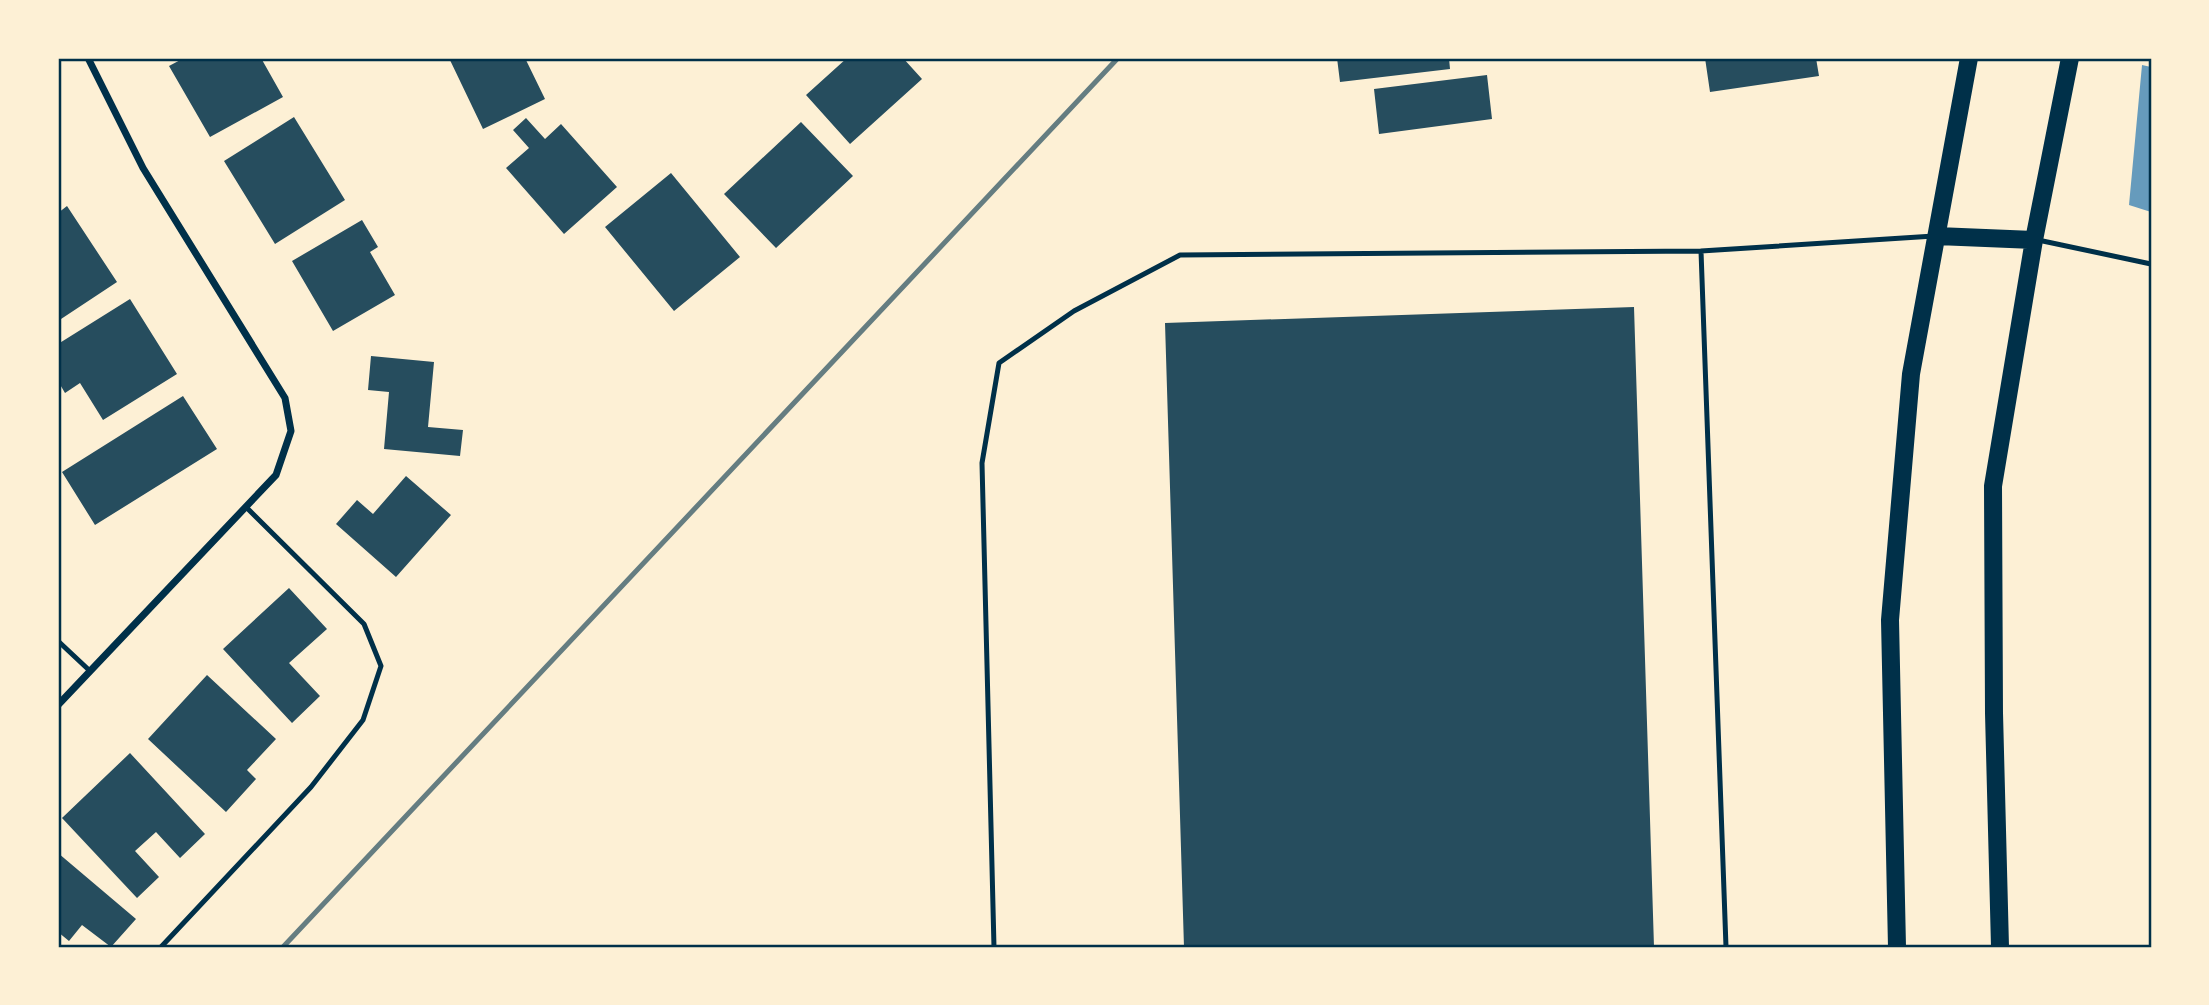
<svg xmlns="http://www.w3.org/2000/svg" width="2209" height="1005" font-family="Commissioner,sans-serif">
<rect width="100%" height="100%" fill="#fdf0d5"/>
<path fill="#669bbc" d="M 2142,65 L 2151,67 L 2151,212 L 2129,205 Z"/>
<path fill="#264d5e" d="M 184,58 L 261,58 L 283,97 L 210,137 L 169,66 Z
M 449,58 L 525,58 L 545,99 L 483,129 Z
M 847,58 L 903,58 L 922,79 L 850,144 L 806,95 Z
M 1337,58 L 1449,58 L 1450,69 L 1340,82 Z
M 1705,58 L 1816,58 L 1819,76 L 1710,92 Z
M 1487,75 L 1492,119 L 1379,134 L 1374,89 Z
M 294,117 L 345,200 L 275,244 L 224,161 Z
M 526,118 L 545,139 L 561,124 L 617,187 L 564,234 L 506,168 L 529,148 L 513,130 Z
M 801,122 L 853,176 L 776,248 L 724,194 Z
M 671,173 L 740,257 L 674,311 L 605,227 Z
M 67,206 L 117,282 L 58,321 L 58,213 Z
M 362,220 L 378,247 L 370,252 L 395,295 L 333,331 L 292,261 Z
M 130,299 L 177,374 L 103,420 L 80,383 L 65,393 L 58,381 L 58,344 Z
M 1634,307 L 1654,947 L 1184,947 L 1165,323 Z
M 371,356 L 434,362 L 428,427 L 463,430 L 460,456 L 384,449 L 389,392 L 368,390 Z
M 183,396 L 217,449 L 95,525 L 62,472 Z
M 406,476 L 451,515 L 396,577 L 336,524 L 357,500 L 373,514 Z
M 289,588 L 327,629 L 289,663 L 320,696 L 292,723 L 223,649 Z
M 207,675 L 276,739 L 247,770 L 256,779 L 226,812 L 148,739 Z
M 130,753 L 205,834 L 180,858 L 156,832 L 135,851 L 159,877 L 137,898 L 62,818 Z
M 58,853 L 136,919 L 111,947 L 82,925 L 69,941 L 58,932 Z"/>
<g fill="none" stroke-linecap="round" stroke-linejoin="round">
<path stroke="#003049" stroke-width="5" d="M 2038,240 L 2151,264
M 58,641 L 90,671
M 161,947 L 311,787 L 363,720 L 381,666 L 364,624 L 246,507
M 994,947 L 982,463 L 999,363 L 1074,311 L 1180,255 L 1701,251
M 1726,947 L 1701,251 L 1934,236"/>
<path stroke="#003049" stroke-width="7" d="M 58,705 L 276,475 L 291,431 L 285,398 L 143,168 L 88,58"/>
<path stroke="#003049" stroke-width="18" d="M 1937,236 L 2034,240
M 1897,947 L 1890,620 L 1911,374 L 1969,58
M 2000,947 L 1994,713 L 1993,486 L 2034,240 L 2070,58"/>
<path stroke="#657d81" stroke-width="5" d="M 283,947 L 1118,58"/>
</g>
<rect width="2209" height="1005" fill="none" stroke="#fdf0d5" stroke-width="119"/>
<rect x="60" y="60" width="2090" height="886" fill="none" stroke="#003049" stroke-width="2.5"/>
</svg>
